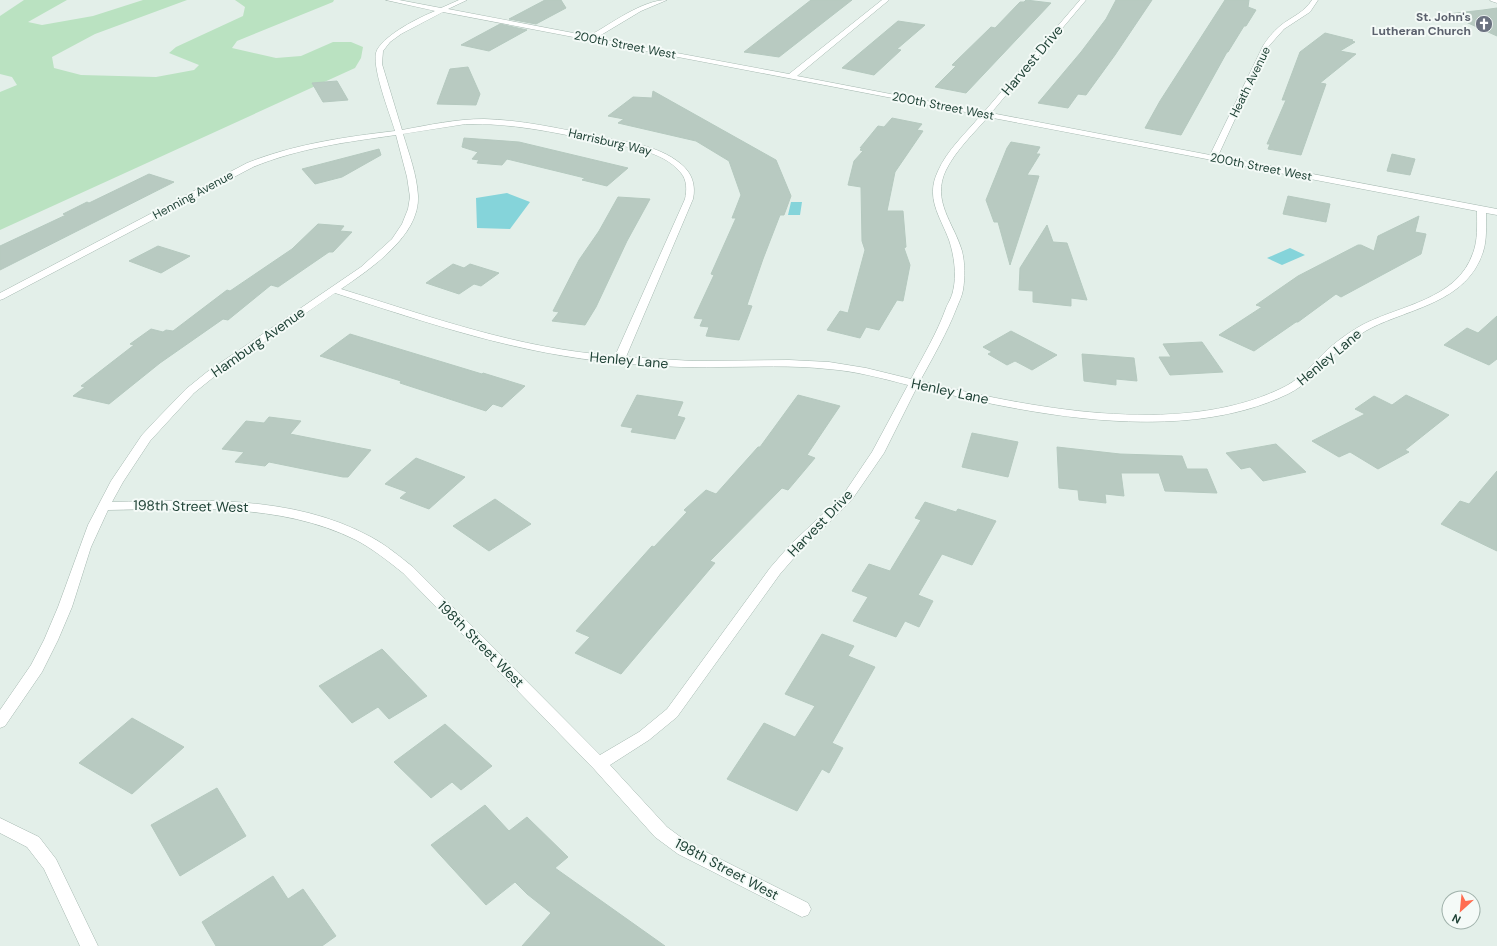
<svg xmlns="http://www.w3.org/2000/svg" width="1497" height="946" font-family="'DM Sans',sans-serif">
<rect width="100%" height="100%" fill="#e3efe9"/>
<path fill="#bae2c1" d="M 24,0 L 67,0 L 28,22 L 42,25 L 93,16 L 143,0 L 187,0 L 95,34 L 52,57 L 54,68 L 81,75 L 156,77 L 194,70 L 199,65 L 169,53 L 176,47 L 243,16 L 245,7 L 235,0 L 334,0 L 333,2 L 237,41 L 232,48 L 276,58 L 301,56 L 333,42 L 351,42 L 363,47 L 361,58 L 355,68 L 0,230 L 0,92 L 17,85 L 12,77 L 0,74 L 0,16 Z"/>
<path fill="#85d4da" d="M 507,193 L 530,202 L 510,229 L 477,228 L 476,198 Z
M 791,202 L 802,202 L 800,215 L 788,215 Z
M 1290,248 L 1305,255 L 1282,265 L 1267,258 Z"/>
<path fill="#b8cac1" stroke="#b5c9bf" d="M 545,0 L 561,0 L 566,8 L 536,24 L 509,19 Z
M 811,0 L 852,0 L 779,57 L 744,52 Z
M 1026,0 L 1051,3 L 966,93 L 935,87 L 956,66 L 952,65 L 991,27 L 995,28 L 1020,2 L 1024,2 Z
M 1116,0 L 1152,0 L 1115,55 L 1086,95 L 1078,94 L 1068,108 L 1038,103 L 1081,52 L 1106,19 Z
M 1225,0 L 1249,0 L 1248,7 L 1256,10 L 1246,26 L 1244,26 L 1228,52 L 1227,52 L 1181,135 L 1145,128 L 1160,101 Z
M 1497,8 L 1497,36 L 1448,14 L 1483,10 Z
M 898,21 L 925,25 L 897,49 L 901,50 L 874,75 L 842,68 Z
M 500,24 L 527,30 L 489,51 L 461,45 Z
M 1325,33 L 1353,40 L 1352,41 L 1355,42 L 1340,51 L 1356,54 L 1320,83 L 1326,84 L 1301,155 L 1268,149 L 1270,144 L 1267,144 L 1286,100 L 1282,100 L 1300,52 Z
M 468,67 L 480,94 L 476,105 L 437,104 L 450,69 Z
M 337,81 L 348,100 L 323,102 L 312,83 Z
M 653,91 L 776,160 L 791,196 L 784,215 L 780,215 L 763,259 L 747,305 L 752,306 L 739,340 L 706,336 L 709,327 L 700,326 L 703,319 L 694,318 L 714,275 L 711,274 L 736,218 L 732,218 L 741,195 L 729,161 L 696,141 L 618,123 L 624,119 L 608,116 L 633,97 L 652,98 Z
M 892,118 L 922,124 L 917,130 L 923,131 L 895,172 L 887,211 L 903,211 L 906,247 L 904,248 L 910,265 L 903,301 L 897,300 L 879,330 L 866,327 L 860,338 L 827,330 L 840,311 L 848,313 L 865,250 L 862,241 L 861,187 L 848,185 L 854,161 L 863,151 L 860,150 L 862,148 L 860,148 L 878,126 L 884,127 Z
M 464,138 L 519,142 L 628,168 L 607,186 L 582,180 L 585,178 L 507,159 L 502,165 L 477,163 L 479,160 L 472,159 L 478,152 L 462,147 Z
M 1011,142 L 1040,147 L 1036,154 L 1040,154 L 1027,175 L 1039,176 L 1010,265 L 998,222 L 994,222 L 986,200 L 1007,148 Z
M 379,149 L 381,155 L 342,177 L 315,184 L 302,169 Z
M 1392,154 L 1415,159 L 1410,175 L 1387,171 Z
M 149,174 L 174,182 L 0,270 L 0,246 L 66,215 L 63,214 L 87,202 L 89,203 Z
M 1288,196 L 1330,204 L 1326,222 L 1283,214 Z
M 618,197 L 650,199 L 627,241 L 596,307 L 585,325 L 552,321 L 559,312 L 553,311 L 579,260 L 599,231 Z
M 1419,216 L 1415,232 L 1426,234 L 1421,254 L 1341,297 L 1336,294 L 1298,322 L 1296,322 L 1254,351 L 1219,335 L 1262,307 L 1256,305 L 1298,276 L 1358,245 L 1361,245 L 1374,251 L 1378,236 Z
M 318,224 L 344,226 L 340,231 L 352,232 L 333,252 L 329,252 L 278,287 L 271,285 L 228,320 L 223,319 L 160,363 L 109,404 L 73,396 L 85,387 L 81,386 L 134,345 L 130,344 L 151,329 L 163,332 L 166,330 L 173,331 L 227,290 L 230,291 L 292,249 Z
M 1047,225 L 1053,242 L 1067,243 L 1087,300 L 1071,298 L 1071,306 L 1033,302 L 1033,291 L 1019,290 L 1020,268 Z
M 158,246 L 190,256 L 161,273 L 129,261 Z
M 453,264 L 464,268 L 470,264 L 499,273 L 481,286 L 474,284 L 459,294 L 426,283 Z
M 1497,316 L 1497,359 L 1489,365 L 1444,345 L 1467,328 L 1478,333 Z
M 1011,331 L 1057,355 L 1032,370 L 1015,361 L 1007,365 L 988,354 L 992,352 L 983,347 Z
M 350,334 L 482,374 L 483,373 L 525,386 L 502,407 L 493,404 L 486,411 L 400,383 L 401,381 L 320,356 Z
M 1202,342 L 1223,372 L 1170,375 L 1159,357 L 1171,357 L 1163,344 Z
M 1082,354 L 1134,358 L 1137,381 L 1116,379 L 1116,385 L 1084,381 Z
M 637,395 L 683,402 L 677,416 L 685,418 L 675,439 L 631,432 L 633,428 L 621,426 Z
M 798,395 L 840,406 L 807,455 L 815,458 L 788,490 L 782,488 L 710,561 L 715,563 L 621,674 L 575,653 L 590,637 L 576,631 L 652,546 L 654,547 L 687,512 L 684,510 L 706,490 L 716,494 L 758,447 L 760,447 Z
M 1406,395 L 1449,415 L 1405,450 L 1409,452 L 1378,469 L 1350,452 L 1339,457 L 1312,441 L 1365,414 L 1355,409 L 1374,396 L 1392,405 Z
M 269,417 L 301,421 L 290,434 L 371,450 L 348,477 L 343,477 L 269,462 L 265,466 L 235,462 L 244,452 L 222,449 L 246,421 L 264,423 Z
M 972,433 L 1018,442 L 1008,477 L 962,467 Z
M 1276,444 L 1306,472 L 1263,481 L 1250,467 L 1241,469 L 1226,453 Z
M 1057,447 L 1120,454 L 1182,456 L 1187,469 L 1207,469 L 1217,493 L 1165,491 L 1159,473 L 1121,473 L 1124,496 L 1105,494 L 1106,503 L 1079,500 L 1078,490 L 1059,488 Z
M 416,458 L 465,477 L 429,509 L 400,498 L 407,492 L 385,484 Z
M 1497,471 L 1497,551 L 1441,524 L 1460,501 L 1469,504 Z
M 495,499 L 531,524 L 489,551 L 453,526 Z
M 925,502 L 956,512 L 958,509 L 996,521 L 972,565 L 942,554 L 918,595 L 933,601 L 919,627 L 905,621 L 896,637 L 853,621 L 868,597 L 852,591 L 869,564 L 890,571 L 921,520 L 915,518 Z
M 822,634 L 854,646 L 848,656 L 875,667 L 832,743 L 843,748 L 829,773 L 822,769 L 797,811 L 727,779 L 764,723 L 795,737 L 815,706 L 785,694 Z
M 382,649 L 427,696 L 389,719 L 378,707 L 352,723 L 319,686 Z
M 132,718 L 184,747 L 132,794 L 79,763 Z
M 445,724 L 492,766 L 461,790 L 452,782 L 431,798 L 394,762 Z
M 217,788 L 246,836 L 180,876 L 151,825 Z
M 485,805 L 509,831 L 527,817 L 568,857 L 555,868 L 665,946 L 522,946 L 551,913 L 527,894 L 515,882 L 486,905 L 431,845 Z
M 273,876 L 288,899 L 303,889 L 336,936 L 322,946 L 216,946 L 202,922 Z"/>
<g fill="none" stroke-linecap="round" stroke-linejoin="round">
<defs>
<path id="minor" d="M 386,0 L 399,0 L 441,8 L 459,0 L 467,0 L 448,9 L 589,36 C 611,24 642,0 667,0 L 641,11 L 596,38 L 789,74 L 882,0 L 889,0 L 797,76 L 984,112 L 1080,0 L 1086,0 L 991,113 L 1210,155 L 1263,46 C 1268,38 1273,32 1280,26 C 1291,17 1304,13 1312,0 L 1318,0 L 1310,12 L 1284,29 L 1268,47 L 1218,156 L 1497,209 L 1497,215 L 1486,213 C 1486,226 1487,240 1483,252 C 1467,302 1411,308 1371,328 C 1356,336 1343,346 1331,358 C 1317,372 1306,385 1288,394 C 1180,446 1029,414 917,387 L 884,453 L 851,501 L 800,551 L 780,574 L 677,717 L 649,740 L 610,765 L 667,827 L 690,844 L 808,903 L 811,909 L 808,915 L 802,917 L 678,854 L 655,837 L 594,769 L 403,573 C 388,561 373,549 356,540 C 279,502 191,509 108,510 L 91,547 L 72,607 L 58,640 L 42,672 L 5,726 L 0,728 L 0,710 L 31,665 L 44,640 L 58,607 L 88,525 L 111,481 L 142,435 L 155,421 L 186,389 L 207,372 L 361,267 L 392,239 L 402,224 L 408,209 L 410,197 L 407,177 L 396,135 C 347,142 299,148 253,167 L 3,299 L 0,300 L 0,293 L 247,163 C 295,144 344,137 395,131 C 390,114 370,64 377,50 C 386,34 418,18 435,11 ZM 443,12 L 981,115 C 966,133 947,150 938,171 C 925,198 940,216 949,240 C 954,255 957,275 953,291 C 952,297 948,303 946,308 C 937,333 923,356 911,379 L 866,368 L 829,362 L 789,360 L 693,361 L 626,357 L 693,199 C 696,185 692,173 681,164 C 657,144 624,142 595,136 C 558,128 521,120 484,119 C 456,119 429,125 402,130 L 382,64 L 383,51 L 390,42 L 401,34 ZM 988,117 L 1477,211 C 1477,225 1478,240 1473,253 C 1457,300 1400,305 1362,325 C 1348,333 1334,343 1323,354 C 1309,368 1298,381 1280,389 C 1177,438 1027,407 920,381 C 933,357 947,333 957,307 C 959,302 962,296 963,290 C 965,278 965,263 962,251 C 954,223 931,201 946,170 C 956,150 974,133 988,117 ZM 466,124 C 511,123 553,132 596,141 C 624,147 662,149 681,173 C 687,180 687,190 685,199 L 615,356 C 517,348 434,318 341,289 C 370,269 420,236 418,196 C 417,175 409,154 403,134 ZM 335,293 C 431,324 518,354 619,363 C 652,366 686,368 719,367 C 755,367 792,365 828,369 C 855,371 881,378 908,385 L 872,452 L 843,495 L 790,545 L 770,568 L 667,709 L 639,732 L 600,755 L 413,567 C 399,556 386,545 371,537 C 292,494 198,500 112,502 L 123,482 L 150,441 L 194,393 L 215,376 Z
M 1490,0 L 1497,0 L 1497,3 L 1491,1 Z
M 0,818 L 39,837 L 56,859 L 98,946 L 80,946 L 44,869 L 27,847 L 0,833 Z"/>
</defs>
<use href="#minor" stroke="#a5b8b0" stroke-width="1"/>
<use href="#minor" fill="#fff" fill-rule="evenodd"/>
</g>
<defs>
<symbol id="church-disc" viewBox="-11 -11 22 22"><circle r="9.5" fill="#6b7280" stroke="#f4faf7"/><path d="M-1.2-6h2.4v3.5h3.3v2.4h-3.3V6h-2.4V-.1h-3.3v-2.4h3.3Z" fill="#fff"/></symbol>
</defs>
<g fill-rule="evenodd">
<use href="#church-disc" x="1474" y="14" width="20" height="20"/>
</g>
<g text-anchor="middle" stroke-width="4" stroke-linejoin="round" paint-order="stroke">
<g font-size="12" font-weight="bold" fill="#5b616d" stroke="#f4faf7" text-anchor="end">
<text x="1471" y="21">St. John's<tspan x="1471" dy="14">Lutheran Church</tspan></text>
</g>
<g font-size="12" fill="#204337" stroke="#f4faf7">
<text transform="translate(625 45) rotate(11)" y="4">200th Street West</text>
<text transform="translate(1250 82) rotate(-64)" y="4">Heath Avenue</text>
<text transform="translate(943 106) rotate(11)" y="4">200th Street West</text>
<text transform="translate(610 142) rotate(13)" y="4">Harrisburg Way</text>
<text transform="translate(1261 167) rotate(11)" y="4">200th Street West</text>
<text transform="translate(193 195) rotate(-28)" y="4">Henning Avenue</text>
</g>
<g font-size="14" fill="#204337" stroke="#f4faf7">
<text transform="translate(1032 60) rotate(-50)" y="5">Harvest Drive</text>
<text transform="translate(258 342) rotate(-35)" y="5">Hamburg Avenue</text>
<text transform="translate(1329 357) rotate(-40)" y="5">Henley Lane</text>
<text transform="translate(629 360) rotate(5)" y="5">Henley Lane</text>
<text transform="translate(950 391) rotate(12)" y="5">Henley Lane</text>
<text transform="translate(191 506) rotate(1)" y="5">198th Street West</text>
<text transform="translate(820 523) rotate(-46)" y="5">Harvest Drive</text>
<text transform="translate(481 644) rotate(45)" y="5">198th Street West</text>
<text transform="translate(727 869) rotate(28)" y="5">198th Street West</text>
</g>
</g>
<g transform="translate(1461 910) rotate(207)"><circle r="19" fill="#f4faf7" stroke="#9fb1aa"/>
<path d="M0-3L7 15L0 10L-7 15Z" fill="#ff6d51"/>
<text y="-6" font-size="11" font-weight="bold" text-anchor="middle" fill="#204337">N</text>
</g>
</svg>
